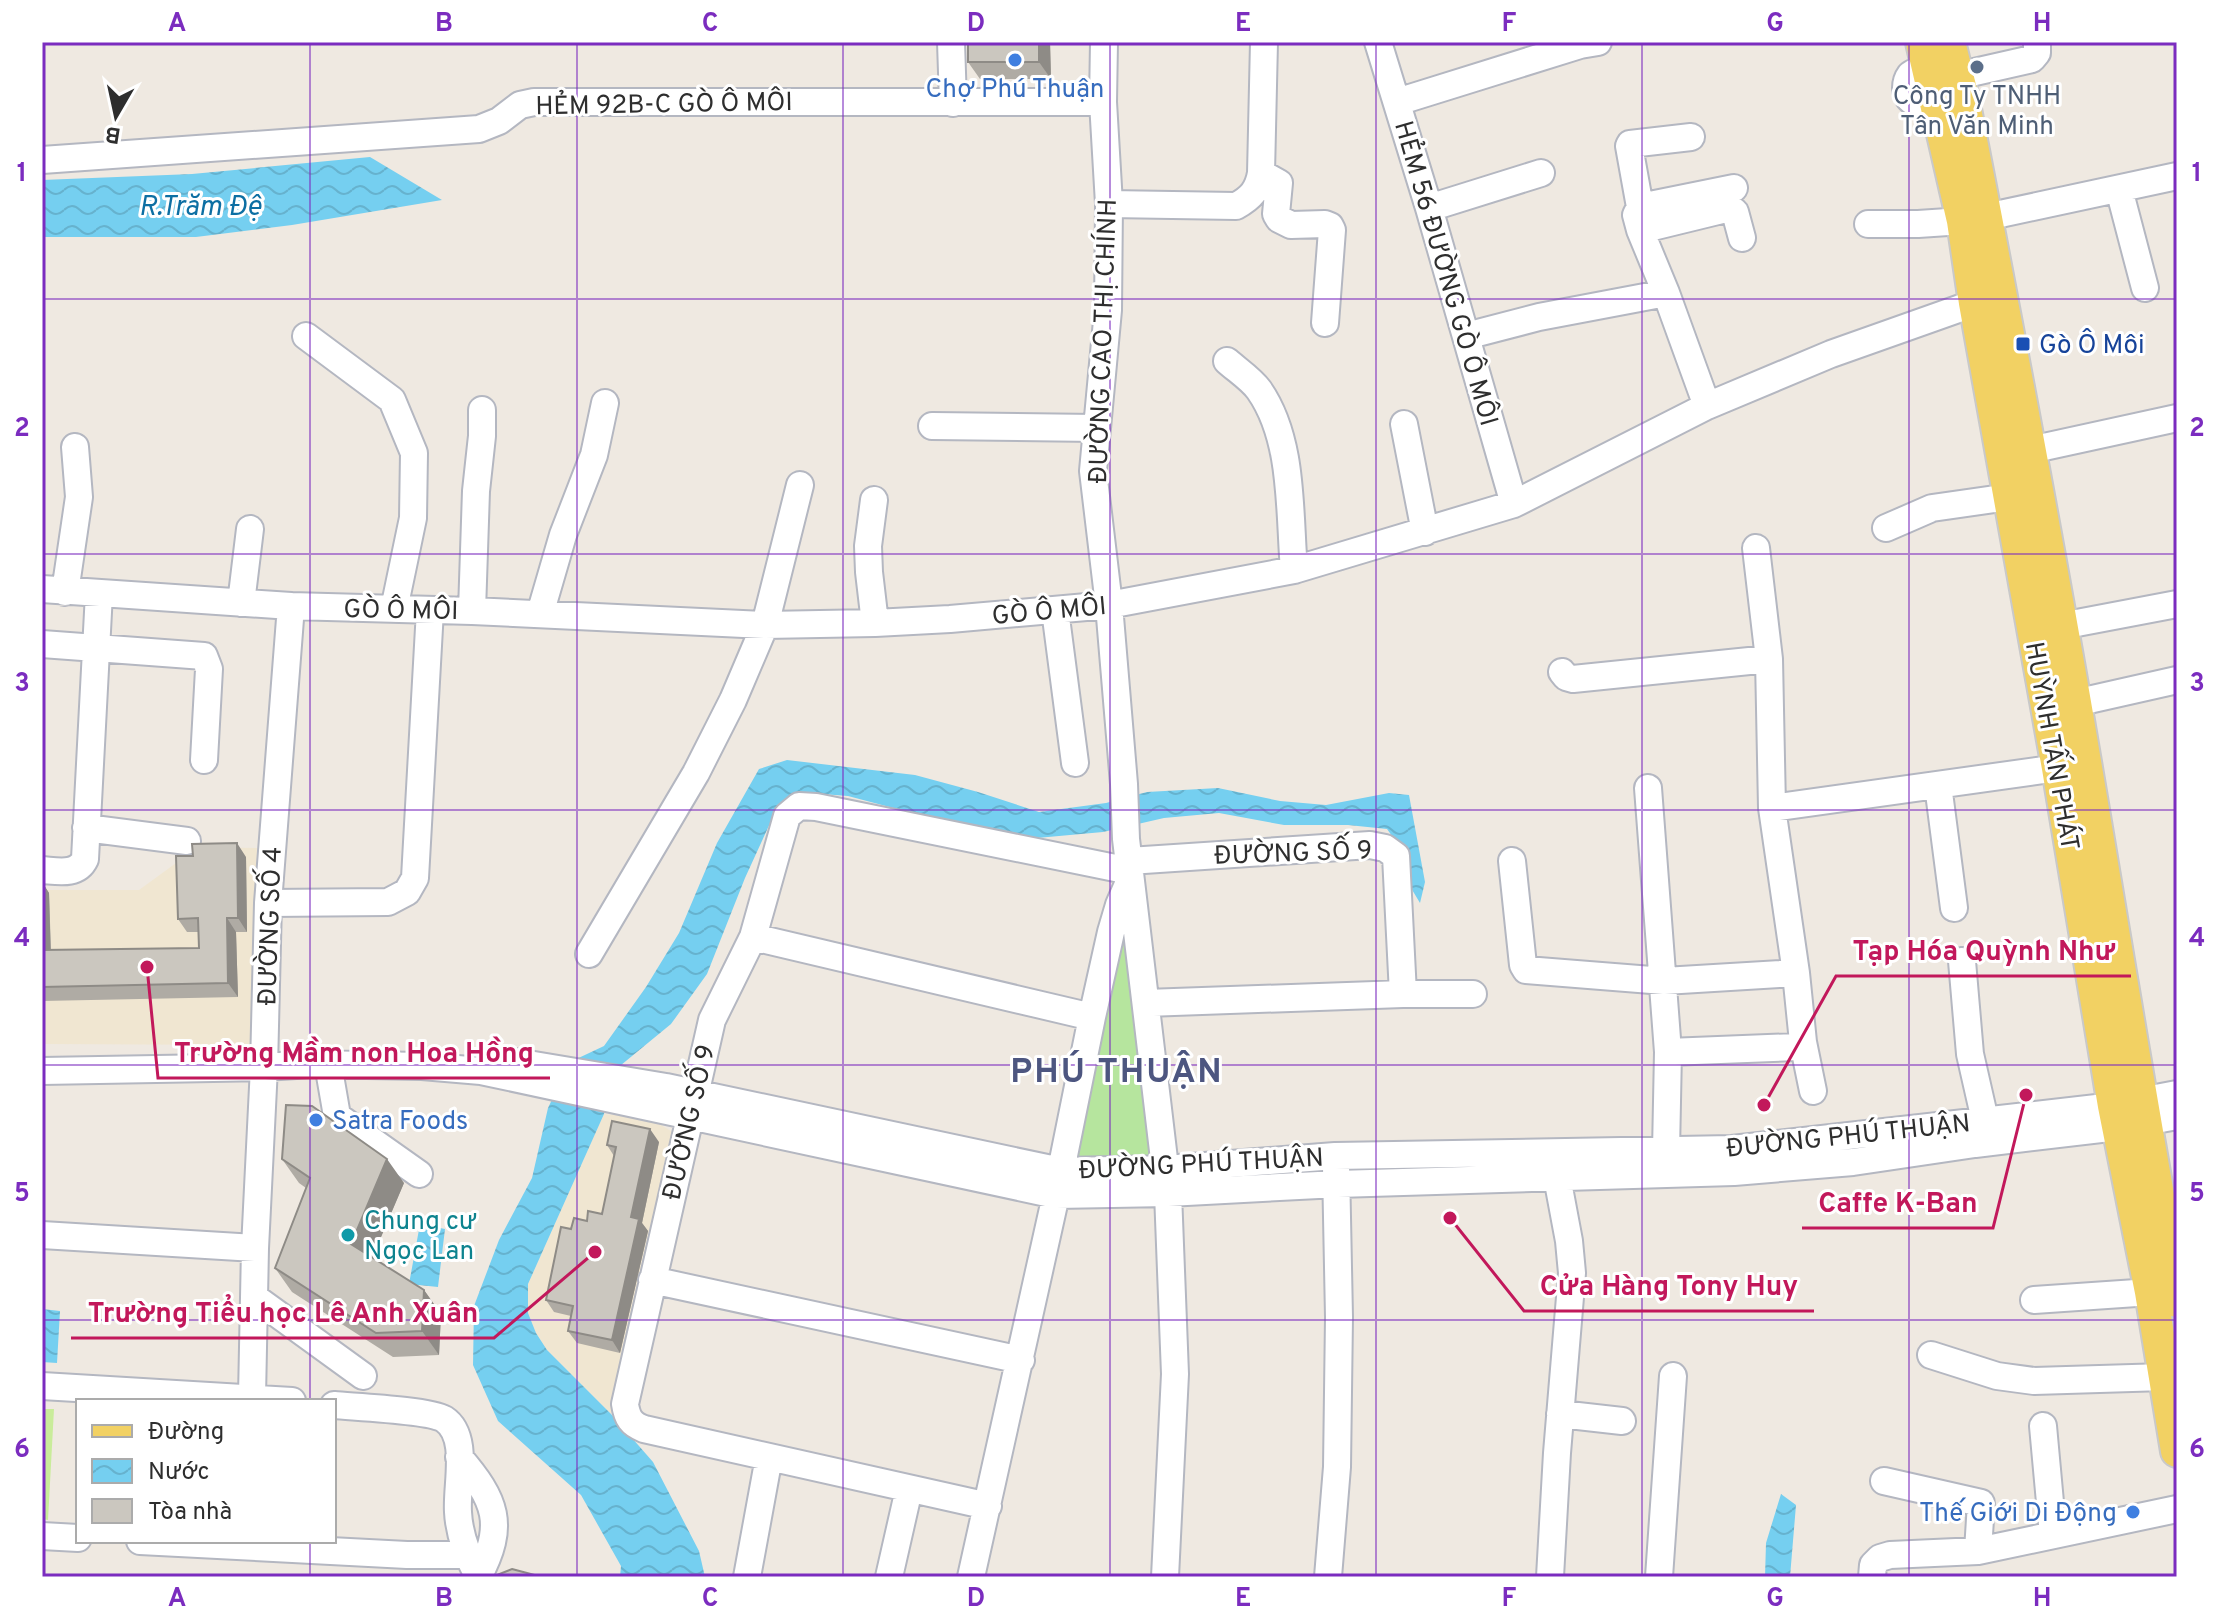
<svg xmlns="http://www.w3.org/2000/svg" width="2219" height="1619" font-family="Overpass,sans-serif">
<defs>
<pattern id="water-waves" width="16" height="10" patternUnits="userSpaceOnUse" patternTransform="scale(2)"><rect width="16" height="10" fill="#75cff0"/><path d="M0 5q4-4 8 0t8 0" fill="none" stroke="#66b2ce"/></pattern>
</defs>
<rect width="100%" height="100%" fill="#efe9e1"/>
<path fill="#f0e6d1" d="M 198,847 L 257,848 L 251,1045 L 42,1044 L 42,890 L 139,890 Z
M 604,1114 L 635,1117 L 661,1125 L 671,1131 L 675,1137 L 611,1414 L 547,1350 L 536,1333 L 528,1313 L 528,1284 Z"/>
<path fill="#b6e59e" d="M 1127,928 L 1154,1161 L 1082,1168 L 1072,1151 L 1113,955 Z"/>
<path fill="#c9ec9a" d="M 42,1409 L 54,1409 L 48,1520 L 42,1519 Z"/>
<path fill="url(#water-waves)" d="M 370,157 L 442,200 L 292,225 L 196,237 L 42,237 L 42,180 L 192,174 Z
M 787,760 L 915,775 L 978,792 L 1039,812 L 1106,803 L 1147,792 L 1218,788 L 1280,801 L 1326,805 L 1389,793 L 1409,795 L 1425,882 L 1420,903 L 1408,883 L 1402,850 L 1387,829 L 1348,825 L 1284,825 L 1219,813 L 1164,818 L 1103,832 L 1026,839 L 935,819 L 848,796 L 796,792 L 772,819 L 745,878 L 707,974 L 671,1024 L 615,1070 L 604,1114 L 528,1284 L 528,1313 L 536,1333 L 547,1350 L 611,1414 L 653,1462 L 699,1551 L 705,1577 L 620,1577 L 621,1566 L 581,1495 L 498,1421 L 473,1365 L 474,1306 L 499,1240 L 532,1178 L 548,1108 L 570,1062 L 604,1046 L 646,987 L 679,933 L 717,843 L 759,769 Z
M 420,1224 L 445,1229 L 438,1287 L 409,1284 Z
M 42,1309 L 60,1311 L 57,1363 L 42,1362 Z
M 1781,1494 L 1796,1505 L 1790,1577 L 1765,1577 L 1766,1543 Z"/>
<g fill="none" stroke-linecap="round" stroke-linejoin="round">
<defs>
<path id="minor" d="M 951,42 L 953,103
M 1104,42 L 1103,102 L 1109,204 L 1108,310 L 1093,471 L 1109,605 L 1124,784 L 1126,839 L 1168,1193 L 1175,1374 L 1165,1577
M 1378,42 L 1429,208 L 1514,504
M 1927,66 C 1922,69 1914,72 1910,75 C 1907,79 1906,84 1906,88 C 1907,105 1921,105 1935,103
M 1957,76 L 2032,59 L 2037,53 L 2037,42
M 1397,102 L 1580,45 L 1598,42
M 42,160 L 479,129 L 499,121 L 520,105 L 534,102 L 1103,102
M 1261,173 L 1279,183 L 1276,214 L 1279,219 L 1291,225 L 1325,224 L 1330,226 L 1332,230 L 1325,323
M 2119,189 L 2145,288
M 1109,204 L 1236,206 C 1251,198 1258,190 1261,173 L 1264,42
M 1640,207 L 1629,146 L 1630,144 L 1691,137
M 1429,208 L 1541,173
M 1986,217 L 2177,176
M 1868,224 L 1918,224 L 1963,221
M 1640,230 L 1730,208 L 1735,212 L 1742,238
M 306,336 L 392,400 L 414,453 L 413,518 L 394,609
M 1466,336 L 1539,317 L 1666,293
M 1227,361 C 1237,370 1251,379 1259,390 C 1294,440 1289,512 1294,570
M 1707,406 L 1666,293 L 1640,230 L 1636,215 L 1640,207 L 1734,188
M 1404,424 L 1425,532
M 932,426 L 1097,428
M 2030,450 L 2177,418
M 874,500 L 868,546 L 869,572 L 875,623
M 1886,528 L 1932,508 L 2009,497
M 1756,548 L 1769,659 L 1772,808 L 1796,973 L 1803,1042 L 1813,1091
M 42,589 L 291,606 L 472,611 L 765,625 L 875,623 L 950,619 L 1109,605 L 1294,570 L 1514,504 L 1707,406 L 1831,354 L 1975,303 L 1992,299
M 65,592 L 79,497 L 75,447
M 241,603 L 250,529
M 1055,610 L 1075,763
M 472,611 L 476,491 L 482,436 L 482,410
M 540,614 L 563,535 L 594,455 L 605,403
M 2061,626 L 2177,604
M 42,644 L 204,656 L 209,669 L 204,760
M 1562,672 L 1566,677 L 1573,679 L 1769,659
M 2075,703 L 2177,680
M 1938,785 L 1954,908
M 1648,788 L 1668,1052 L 1666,1151
M 1772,808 L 2058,768
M 86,828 L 187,841
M 1129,861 L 1370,845 L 1385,848 L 1396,856 L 1403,994 L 1146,1003
M 1512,861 L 1523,965 L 1526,970 L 1664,981 L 1796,973
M 42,870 C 57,871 77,876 85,859 L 99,593
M 268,903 L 388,902 L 407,892 L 415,878 L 430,610
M 753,937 L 1092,1017
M 589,954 L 696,773 L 733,700 L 765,625 L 800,485
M 1962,961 L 1970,1054 L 1985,1120
M 1403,994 L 1473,994
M 1668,1052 L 1796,1047 L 1803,1042
M 516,1062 L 666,1087 L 1061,1171 L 1165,1169 L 1335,1156 L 1732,1149 L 2114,1106 L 2177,1094
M 328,1064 L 337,1116 L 419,1174
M 42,1071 L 264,1067 L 312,1064 L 422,1066 L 481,1071 L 1056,1195 L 1168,1193 L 1338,1184 L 1734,1172 L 1853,1162 L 1975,1144 L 2118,1127 L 2177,1116
M 42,1235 L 255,1248
M 652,1280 L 1021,1360
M 254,1297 L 363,1376
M 2034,1300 L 2151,1292
M 1931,1355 L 1997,1376 L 2034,1381 L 2165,1377
M 42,1386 L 292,1401
M 252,1397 L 255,1248 L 264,1067 L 268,903 L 291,606
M 334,1405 C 355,1407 429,1410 444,1419 C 470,1436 456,1485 458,1512 C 459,1534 468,1557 478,1576
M 1560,1414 L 1622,1421
M 2043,1426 L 2053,1535
M 459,1457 C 496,1500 506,1525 478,1577
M 1884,1481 L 1981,1503 L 1978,1551
M 988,1506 L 644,1429 C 631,1424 627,1418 625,1404 L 712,1020 L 753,937 L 787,816 L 799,806 L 816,807 L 1130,871
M 42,1536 L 78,1538
M 140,1541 L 407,1555 L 469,1555
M 747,1577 L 769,1457
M 889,1577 L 909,1489
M 971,1577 L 1056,1195 L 1092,1017 L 1111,932 L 1119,905 L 1129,882
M 1328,1577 L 1337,1467 L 1339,1317 L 1336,1167
M 1550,1577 L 1557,1453 L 1572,1273 L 1569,1241 L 1554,1161
M 1659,1577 L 1673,1376
M 1872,1577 L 1873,1565 L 1880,1558 L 1890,1555 L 1978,1551 L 2177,1509"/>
<path id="major" d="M 1922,42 L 1963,221 L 1975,303 L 2058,768 L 2114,1106 L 2151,1292 L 2177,1451
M 1949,42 L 1963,99 C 2002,300 2040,501 2075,703 C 2109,902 2140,1102 2177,1301"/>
</defs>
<use href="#minor" stroke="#b4b7c1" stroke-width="30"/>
<use href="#major" stroke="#c9c9c9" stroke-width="36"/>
<use href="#minor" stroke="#fff" stroke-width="26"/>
<use href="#major" stroke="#f2d163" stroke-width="32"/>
</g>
<path fill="#afaba4" d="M 1050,42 L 1051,79 L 980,79 L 968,62 Z
M 246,857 L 247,932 L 236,932 L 238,997 L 42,1001 L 42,882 L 49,893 L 51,950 L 199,948 L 199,932 L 187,932 L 178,919 Z
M 659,1142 L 642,1223 L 648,1231 L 620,1353 L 577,1343 L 568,1331 L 571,1316 L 554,1312 L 546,1300 L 571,1229 L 602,1214 L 614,1156 L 607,1145 Z
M 282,1159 L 404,1183 L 372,1257 L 424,1290 L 441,1314 L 439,1355 L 393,1357 L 292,1292 L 275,1268 L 306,1188 L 299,1183 Z"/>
<path fill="#8e8b86" d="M 1039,42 L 1050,42 L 1051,79 L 1039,62 Z
M 237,843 L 246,857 L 247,932 L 238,918 Z
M 42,882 L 49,893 L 51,963 L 42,951 Z
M 227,918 L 236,932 L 238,997 L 228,983 Z
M 650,1129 L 659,1142 L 642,1223 L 648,1231 L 620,1353 L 612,1340 L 631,1217 Z
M 387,1159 L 404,1183 L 368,1268 L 351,1244 Z
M 424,1290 L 441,1314 L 439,1355 L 422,1331 Z"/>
<path fill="#cbc7bf" stroke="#8e8b86" stroke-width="2" d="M 968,42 L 1039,42 L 1039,62 L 968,62 Z
M 237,843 L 238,918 L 227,918 L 228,983 L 42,987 L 42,950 L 199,948 L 198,918 L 178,919 L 176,856 L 193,856 L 192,844 Z
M 286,1105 L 312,1106 L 387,1159 L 351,1244 L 424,1290 L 422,1331 L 376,1333 L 275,1268 L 310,1178 L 282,1159 Z
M 612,1121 L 650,1129 L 631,1217 L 639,1219 L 612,1340 L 568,1331 L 573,1306 L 546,1300 L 561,1227 L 571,1229 L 574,1218 L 587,1221 L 588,1211 L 602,1214 L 616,1147 L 607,1145 Z
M 512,1569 L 542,1577 L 492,1577 Z"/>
<path fill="none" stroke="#7b2cbf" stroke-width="2" stroke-opacity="0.55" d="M 310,42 L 310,1401M 577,42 L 577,1577M 843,42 L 843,1577M 1110,42 L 1110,1577M 1376,42 L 1376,1577M 1642,42 L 1642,1577M 1909,42 L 1909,1577M 42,299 L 2177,299M 42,554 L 2177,554M 42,810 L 2177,810M 42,1065 L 2177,1065M 42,1320 L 2177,1320M 310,1541 L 310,1577"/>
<g fill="#3f7fe0" stroke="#fff" stroke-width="3">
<circle cx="1015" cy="60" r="8"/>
<circle cx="316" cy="1120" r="8"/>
<circle cx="2133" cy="1512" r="8"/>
</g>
<circle fill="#5c6f8a" stroke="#fff" stroke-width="3" cx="1977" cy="67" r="8"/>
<rect fill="#1a4fb4" stroke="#fff" stroke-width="3" x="2015" y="336" width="16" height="16" rx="4"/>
<circle fill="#0f9aa8" stroke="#fff" stroke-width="3" cx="348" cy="1235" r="8"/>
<g text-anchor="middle" stroke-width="6" stroke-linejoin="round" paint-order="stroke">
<g font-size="26" fill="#366cbe" stroke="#fff">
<text x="1015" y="97">Chợ Phú Thuận</text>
<text x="332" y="1129" text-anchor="start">Satra Foods</text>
<text x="2117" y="1521" text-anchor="end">Thế Giới Di Động</text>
</g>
<g font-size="26" fill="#4e5e75" stroke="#fff">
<text x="1977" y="104">Công Ty TNHH<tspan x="1977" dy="30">Tân Văn Minh</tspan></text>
</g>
<g font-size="26" fill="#2e2e2e" stroke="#fff">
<text transform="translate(664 103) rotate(-1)" y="9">HẺM 92B-C GÒ Ô MÔI</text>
<text transform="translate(1447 273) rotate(74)" y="9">HẺM 56 ĐƯỜNG GÒ Ô MÔI</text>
<text transform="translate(1102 341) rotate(-88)" y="9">ĐƯỜNG CAO THỊ CHÍNH</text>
<text transform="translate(401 609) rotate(1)" y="9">GÒ Ô MÔI</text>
<text transform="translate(1049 610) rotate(-5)" y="9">GÒ Ô MÔI</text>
<text transform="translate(2053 746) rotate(80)" y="9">HUỲNH TẤN PHÁT</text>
<text transform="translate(1293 852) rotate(-2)" y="9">ĐƯỜNG SỐ 9</text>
<text transform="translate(269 926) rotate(-88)" y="9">ĐƯỜNG SỐ 4</text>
<text transform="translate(688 1122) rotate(-77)" y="9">ĐƯỜNG SỐ 9</text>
<text transform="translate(1848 1135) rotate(-6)" y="9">ĐƯỜNG PHÚ THUẬN</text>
<text transform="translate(1201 1163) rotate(-3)" y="9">ĐƯỜNG PHÚ THUẬN</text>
</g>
<g font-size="26" fill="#164399" stroke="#fff" text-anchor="start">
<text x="2039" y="353">Gò Ô Môi</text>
</g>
<g font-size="26" fill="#0d838f" stroke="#fff" text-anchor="start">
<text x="364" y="1229">Chung cư<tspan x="364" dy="30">Ngọc Lan</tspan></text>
</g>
<g font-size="28" font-style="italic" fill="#0d6fa3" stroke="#fff">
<text x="200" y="215">R.Trăm Đệ</text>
</g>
<g font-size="34" font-weight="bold" letter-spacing="2" fill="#4d5680" stroke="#fff">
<text x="1117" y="1082">PHÚ THUẬN</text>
</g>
</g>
<path fill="none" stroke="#c2185b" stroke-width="3" d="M1764 1105L1836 976H2131M147 967L158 1078H550M2026 1095L1993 1228H1802M1450 1218L1524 1311H1814M595 1252L494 1338H71"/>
<g fill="#c2185b" stroke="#fff" stroke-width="3">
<circle cx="1764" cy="1105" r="8"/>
<circle cx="147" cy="967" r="8"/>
<circle cx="2026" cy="1095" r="8"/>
<circle cx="1450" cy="1218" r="8"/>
<circle cx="595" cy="1252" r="8"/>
</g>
<g font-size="28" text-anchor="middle" font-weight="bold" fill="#c2185b" stroke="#fff" stroke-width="6" stroke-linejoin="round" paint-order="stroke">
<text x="1984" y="960">Tạp Hóa Quỳnh Như</text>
<text x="354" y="1062">Trường Mầm non Hoa Hồng</text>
<text x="1898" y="1212">Caffe K-Ban</text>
<text x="1669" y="1295">Cửa Hàng Tony Huy</text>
<text x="283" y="1322">Trường Tiểu học Lê Anh Xuân</text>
</g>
<rect width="2219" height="1619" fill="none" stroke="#ffffff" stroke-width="88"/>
<rect x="76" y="1399" width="260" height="144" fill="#ffffff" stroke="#ababab" stroke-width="2"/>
<rect x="92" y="1425" width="40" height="12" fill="#f2d163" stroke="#ababab" stroke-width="2"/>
<text x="148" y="1439" font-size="24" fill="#2e2e2e">Đường</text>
<rect x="92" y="1459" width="40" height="24" fill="url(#water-waves)" stroke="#ababab" stroke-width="2"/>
<text x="148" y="1479" font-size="24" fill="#2e2e2e">Nước</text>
<rect x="92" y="1499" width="40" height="24" fill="#cbc7bf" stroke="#ababab" stroke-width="2"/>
<text x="148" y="1519" font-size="24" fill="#2e2e2e">Tòa nhà</text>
<g transform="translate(116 116) rotate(189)" stroke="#ffffff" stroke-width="6" paint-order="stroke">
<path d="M0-6L14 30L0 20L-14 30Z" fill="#2e2e2e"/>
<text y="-12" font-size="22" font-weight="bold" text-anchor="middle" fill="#2e2e2e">B</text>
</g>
<rect x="44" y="44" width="2131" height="1531" fill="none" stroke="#7b2cbf" stroke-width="3"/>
<g font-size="26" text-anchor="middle" font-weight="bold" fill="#7b2cbf">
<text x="177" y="31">A</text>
<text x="444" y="31">B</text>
<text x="710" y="31">C</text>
<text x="976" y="31">D</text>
<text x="1243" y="31">E</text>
<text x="1509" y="31">F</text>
<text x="1775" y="31">G</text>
<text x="2042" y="31">H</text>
<text x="22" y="181">1</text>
<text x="2197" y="181">1</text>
<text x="22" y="436">2</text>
<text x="2197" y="436">2</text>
<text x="22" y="691">3</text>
<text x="2197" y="691">3</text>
<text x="22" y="946">4</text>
<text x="2197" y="946">4</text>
<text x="22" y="1201">5</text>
<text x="2197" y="1201">5</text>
<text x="22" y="1457">6</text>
<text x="2197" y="1457">6</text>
<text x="177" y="1606">A</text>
<text x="444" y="1606">B</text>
<text x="710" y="1606">C</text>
<text x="976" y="1606">D</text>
<text x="1243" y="1606">E</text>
<text x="1509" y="1606">F</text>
<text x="1775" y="1606">G</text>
<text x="2042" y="1606">H</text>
</g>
</svg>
